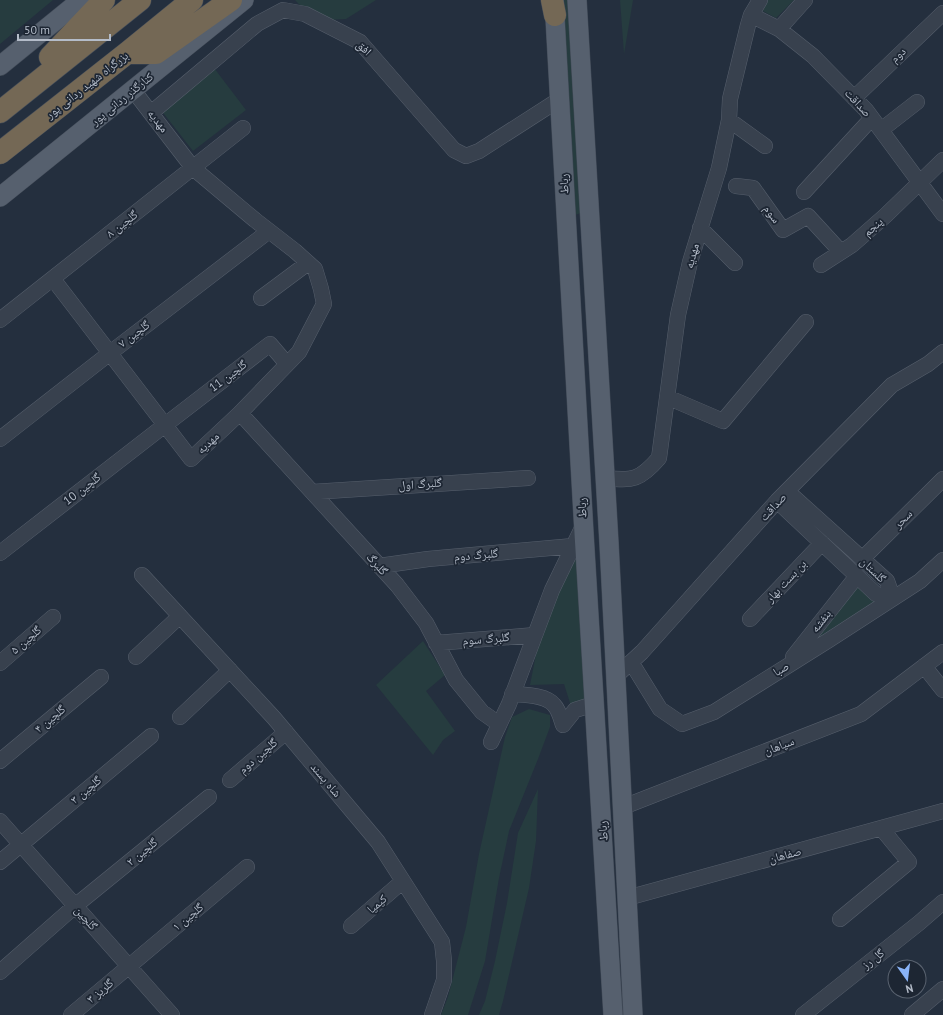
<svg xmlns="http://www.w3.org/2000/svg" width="943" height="1015" font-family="'PT Sans','Noto Naskh Arabic',sans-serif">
<rect width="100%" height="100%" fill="#242f3e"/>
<path fill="#263c3f" d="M 0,0 L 53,0 L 0,44 Z
M 295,0 L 376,0 L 346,19 L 325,20 L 308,14 Z
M 561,0 L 568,0 L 581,213 L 575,215 Z
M 620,0 L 633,0 L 624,54 Z
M 768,0 L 794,0 L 776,18 L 763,11 Z
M 211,64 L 246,110 L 193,151 L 157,105 Z
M 577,555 L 587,700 L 571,706 L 564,684 L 530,685 L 538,644 L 557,594 Z
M 858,584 L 875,601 L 799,650 Z
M 423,641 L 445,675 L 426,691 L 455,731 L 443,740 L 433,755 L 376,685 Z
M 529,709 L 550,715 L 550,727 L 538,759 L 509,831 L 499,878 L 485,961 L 468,1015 L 441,1015 L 448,997 L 466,927 L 479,854 L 505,737 L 512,717 Z
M 538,789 L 536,841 L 529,888 L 503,1001 L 499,1015 L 479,1015 L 485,1001 L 495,961 L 507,903 L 518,833 Z"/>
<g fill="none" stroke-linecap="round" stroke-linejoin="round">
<defs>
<path id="minor" d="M 751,15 L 779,29 L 813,56 L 866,110 L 943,214
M 779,29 L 805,0
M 854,98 L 943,13
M 151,113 L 257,24 L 283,10 L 305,14 L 360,42 L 454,150 L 466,156 L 479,151 L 560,99
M 729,120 L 765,146
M 881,130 L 917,102
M 736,186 L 753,188 L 783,230 L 808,216 L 841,252
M 804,192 L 872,118
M 700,228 L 735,263
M 821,265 L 852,245 L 885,216 L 943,160
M 53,279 L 191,459 L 240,413 L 299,352 L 324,304 L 321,289 L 315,269 L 295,251 L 255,220 L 193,168 L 133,90
M 261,298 L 308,263
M 0,320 L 243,128
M 667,397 L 723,421 L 806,322
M 240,413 L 397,585 L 426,623 L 456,680 L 482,712 L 499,724
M 0,439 L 110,353 L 269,231
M 605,478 C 633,481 640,480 659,458 L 678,315 L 690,262 L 719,168 L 729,120 L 730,99 L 748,25 L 751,15 L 760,0
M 787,491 L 887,581 L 893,598
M 312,492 L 528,478
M 777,501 L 876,594 L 893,598
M 0,553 L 165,425 L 270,344 L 287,364
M 862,559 L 943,479
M 379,566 L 428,559 L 573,546
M 142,575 L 274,718 L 378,842 L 442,942 L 444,961 L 444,980 L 432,1015
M 750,619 L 822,543
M 436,643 L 535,635
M 136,657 L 180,616
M 793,657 L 857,576
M 631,662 L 660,709 L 682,724 L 714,712 L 829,640 L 920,581 L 943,560
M 0,663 L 53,617
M 924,666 L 943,690
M 616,676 L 642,652 L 777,501 L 892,385 L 928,364 L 943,352
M 512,694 C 525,695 546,695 554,705 C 559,710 561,719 563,725 L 575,710 L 594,704
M 180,717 L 230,670
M 491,742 L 509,704 L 552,590 L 583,526
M 0,761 L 101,677
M 230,780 L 286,732
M 623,807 L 861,714 L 943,652
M 0,821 L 172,1015
M 0,862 L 151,736
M 627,898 L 943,811
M 840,919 L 909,862 L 881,828
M 351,926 L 403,881
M 0,972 L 75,906 L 209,797
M 71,1015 L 247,867
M 803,1015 L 919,923 L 943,902
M 912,1015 L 943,989"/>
<path id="major" d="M 554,0 L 584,533 L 613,1015
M 577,0 L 609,543 L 633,1015
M 0,66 L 81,0
M 0,197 L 244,0"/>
<path id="highway" d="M 552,0 L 555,15
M 127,53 L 156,53 L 231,0
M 50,57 L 104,0
M 0,112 L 140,0
M 0,153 L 127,53 L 192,0"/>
</defs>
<use href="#minor" stroke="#565f6c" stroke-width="16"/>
<use href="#major" stroke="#414a57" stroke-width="20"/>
<use href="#highway" stroke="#434c59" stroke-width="23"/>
<use href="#minor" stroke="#38414e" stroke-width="15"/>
<use href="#major" stroke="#56606e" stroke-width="19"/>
<use href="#highway" stroke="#746855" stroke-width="22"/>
</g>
<g text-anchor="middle" stroke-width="3.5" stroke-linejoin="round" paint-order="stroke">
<g font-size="12" fill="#b4bcc9" stroke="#1d2633">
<text transform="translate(364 48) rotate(44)" y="4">افق</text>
<text transform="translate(898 55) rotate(-43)" y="4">دوم</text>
<text transform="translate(87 85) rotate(-38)" y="4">بزرگراه شهید ردانی پور</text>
<text transform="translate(122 99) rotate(-39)" y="4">کنارگذر ردانی پور</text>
<text transform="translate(858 103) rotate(48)" y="4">صداقت</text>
<text transform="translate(158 121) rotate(52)" y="4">مهدیه</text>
<text transform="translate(564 184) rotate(-93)" y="4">رباط</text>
<text transform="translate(772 214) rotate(54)" y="4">سوم</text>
<text transform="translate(122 224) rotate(-38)" y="4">گلچین ۸</text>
<text transform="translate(873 227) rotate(-42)" y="4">پنجم</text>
<text transform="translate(692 256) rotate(-75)" y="4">مهدیه</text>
<text transform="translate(134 334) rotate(-37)" y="4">گلچین ۷</text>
<text transform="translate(228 376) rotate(-37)" y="4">گلچین 11</text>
<text transform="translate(208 443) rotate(-43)" y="4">مهدیه</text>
<text transform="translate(420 484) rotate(-4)" y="4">گلبرگ اول</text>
<text transform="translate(82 489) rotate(-38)" y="4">گلچین 10</text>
<text transform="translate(773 507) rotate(-47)" y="4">صداقت</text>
<text transform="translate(582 508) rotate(-93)" y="4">رباط</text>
<text transform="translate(903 519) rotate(-45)" y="4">سحر</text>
<text transform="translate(476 555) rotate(-5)" y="4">گلبرگ دوم</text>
<text transform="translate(377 564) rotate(48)" y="4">گلبرگ</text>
<text transform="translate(873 570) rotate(44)" y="4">گلستان</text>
<text transform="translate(786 581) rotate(-47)" y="4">بن بست بهار</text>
<text transform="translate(821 621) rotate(-52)" y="4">بنفشه</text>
<text transform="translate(486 639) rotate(-5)" y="4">گلبرگ سوم</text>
<text transform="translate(26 640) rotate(-41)" y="4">گلچین ۵</text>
<text transform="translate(781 669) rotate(-32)" y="4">صبا</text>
<text transform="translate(50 719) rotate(-40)" y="4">گلچین ۴</text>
<text transform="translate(779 746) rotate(-21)" y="4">سپاهان</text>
<text transform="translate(258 756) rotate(-41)" y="4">گلچین دوم</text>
<text transform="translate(326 780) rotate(50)" y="4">شاه پسند</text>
<text transform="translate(86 790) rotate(-40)" y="4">گلچین ۳</text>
<text transform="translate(603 831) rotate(-94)" y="4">رباط</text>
<text transform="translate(142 852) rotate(-39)" y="4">گلچین ۲</text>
<text transform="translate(785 855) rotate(-15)" y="4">صفاهان</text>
<text transform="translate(377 904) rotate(-41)" y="4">کیمیا</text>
<text transform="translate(188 917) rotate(-40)" y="4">گلچین ۱</text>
<text transform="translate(86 918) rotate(49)" y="4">گلچین</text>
<text transform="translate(873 959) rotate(-38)" y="4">گل رز</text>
<text transform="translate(100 991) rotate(-40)" y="4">گلریز ۳</text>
</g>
</g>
<g transform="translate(907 979) rotate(166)"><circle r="19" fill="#1d2633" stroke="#59626f"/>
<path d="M0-3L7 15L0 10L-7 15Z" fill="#8ab4f8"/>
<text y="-6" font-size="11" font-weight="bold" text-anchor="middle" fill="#b4bcc9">N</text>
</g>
<path d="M18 34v6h92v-6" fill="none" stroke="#b4bcc9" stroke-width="2"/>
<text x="24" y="34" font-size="12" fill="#b4bcc9" stroke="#1d2633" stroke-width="3" paint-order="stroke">50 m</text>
</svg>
